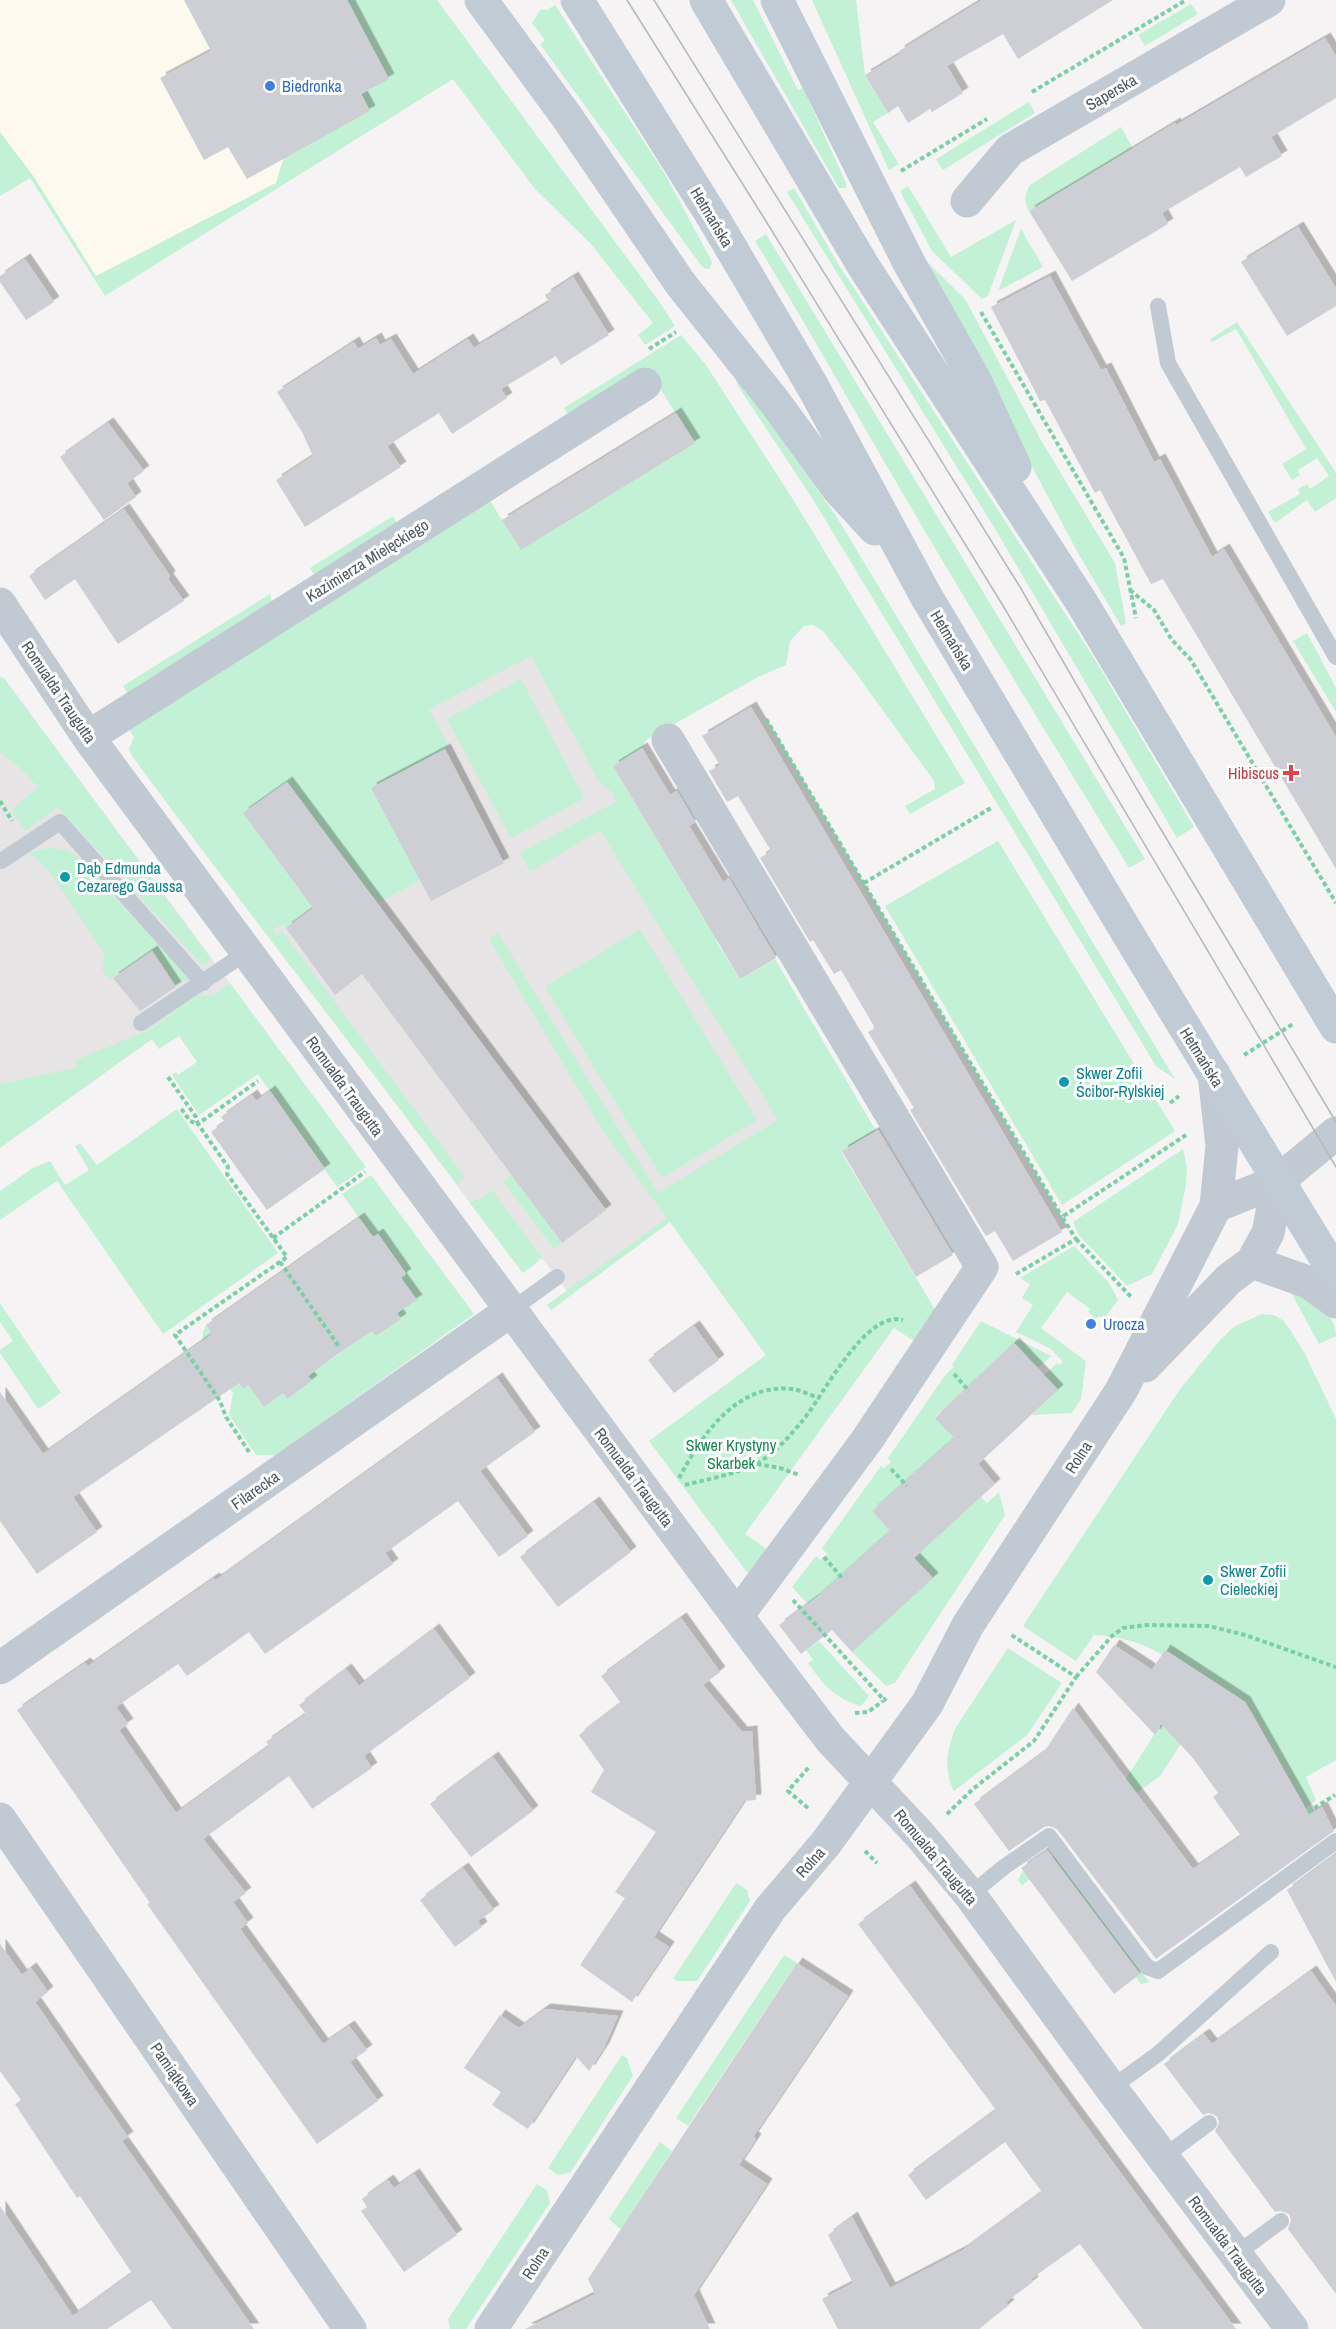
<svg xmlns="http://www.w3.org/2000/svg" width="1336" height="2329" font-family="'Archivo Narrow',sans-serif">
<defs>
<filter id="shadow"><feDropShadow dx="5.5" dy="-5.5" stdDeviation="0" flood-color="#0004"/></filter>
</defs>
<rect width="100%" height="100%" fill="#f5f3f3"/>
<path fill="#fdf9ef" d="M 0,0 L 409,0 L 456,77 L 105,296 L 30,178 L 0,192 Z"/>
<path fill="#e6e4e5" d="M 486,557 L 893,1238 L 766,1355 L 670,1222 L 570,1295 L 542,1258 L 523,1273 L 297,972 L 157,744 Z
M 0,677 L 4,678 L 230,983 L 0,1148 Z"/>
<path fill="#c3f1d5" d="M 347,0 L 437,0 L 658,300 L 675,326 L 645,345 L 638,335 L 653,323 L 591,244 L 535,189 L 453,79 L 105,296 L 30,178 L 0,196 L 0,132 L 34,177 L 96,276 L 276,183 L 284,156 L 370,111 L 361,94 L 388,79 Z
M 731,0 L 753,0 L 798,90 L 803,88 L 846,183 L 846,188 L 839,188 Z
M 812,0 L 856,0 L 865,75 L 888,113 L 873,122 L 899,164 L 889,170 Z
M 1191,4 L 1198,14 L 1145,46 L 1138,35 Z
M 555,5 L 665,174 L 712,262 L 710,269 L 703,268 L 540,44 L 545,40 L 532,23 L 541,9 L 547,10 Z
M 1029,102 L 1035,113 L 943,170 L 936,159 Z
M 1121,127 L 1133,149 L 1029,211 C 1024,200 1024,195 1030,185 Z
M 908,186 L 951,257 L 1016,220 L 988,296 L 982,299 L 932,251 L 900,191 Z
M 794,188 L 837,262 L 1094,658 L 1194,827 L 1177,838 L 994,527 L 787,192 Z
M 1021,229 L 1043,267 L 998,291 Z
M 766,234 L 1145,859 L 1129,868 C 1052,742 974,615 899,487 C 851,405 805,322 755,241 Z
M 919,254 L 965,299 L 1042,442 L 1115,563 L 1126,623 L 1121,626 L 1078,553 Z
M 1237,322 L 1336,473 L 1336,498 L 1315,512 L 1307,500 L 1275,523 L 1268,512 L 1300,494 L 1298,489 L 1307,484 L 1310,489 L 1329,476 L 1317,458 L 1298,470 L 1300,475 L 1292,480 L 1282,464 L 1306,449 L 1236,329 L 1212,342 L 1210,339 Z
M 681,335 L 706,365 L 794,501 L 965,783 L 910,814 L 905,806 L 935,789 L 934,781 L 858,676 L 823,631 L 813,625 L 804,626 L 790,641 L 786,665 L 758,677 L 646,740 L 642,748 L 613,766 L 704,919 L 751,919 L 716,941 L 740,979 L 775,959 L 876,1131 L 841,1152 L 937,1313 L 917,1343 L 894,1328 L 745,1534 L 768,1550 L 749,1575 L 649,1441 L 766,1355 L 670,1222 L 551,1310 L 547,1305 L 667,1218 L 603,1131 L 489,939 L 498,933 L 658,1193 L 778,1120 L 600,830 L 530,872 L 520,853 L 616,802 L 612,792 L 599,782 L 531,656 L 429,709 L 449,747 L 372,788 L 420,880 L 377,903 L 287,782 L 243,813 L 313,908 L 286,928 L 282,924 L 273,930 L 277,935 L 282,931 L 464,1176 L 458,1186 C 350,1042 239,901 132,756 L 129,749 L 134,737 L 128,727 L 489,499 L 521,550 L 694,443 L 647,367 L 569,416 L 564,408 Z
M 730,365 L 838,519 L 1175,1079 L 1156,1066 L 809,493 L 738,386 Z
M 393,516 L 397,524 L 315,576 L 310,568 Z
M 270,594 L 272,603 L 128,694 L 123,686 Z
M 1307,633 L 1336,688 L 1336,712 L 1293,641 Z
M 0,677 L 4,678 L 211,959 L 203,966 L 58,807 L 25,831 L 12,810 L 38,787 L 19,767 L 0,752 Z
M 521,679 L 584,798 L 511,838 L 447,719 Z
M 998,841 L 1175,1131 L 1062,1205 L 885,906 Z
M 50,848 L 68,850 L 77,857 L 189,978 L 176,986 L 153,950 L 109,980 L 102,969 L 104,953 L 52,875 L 29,852 Z
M 640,929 L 757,1120 L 662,1178 L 545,987 Z
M 230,983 L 366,1167 L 337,1187 L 258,1074 L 199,1115 L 172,1075 L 176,1072 L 178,1075 L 197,1062 L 179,1036 L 159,1049 L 152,1039 L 0,1148 L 0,1084 L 79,1067 L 76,1060 L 147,1031 L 198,995 L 212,996 Z
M 177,1109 L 278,1253 L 163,1334 L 57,1181 L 0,1220 L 0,1191 L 33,1168 L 50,1161 L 65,1185 L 89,1170 L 75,1146 L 80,1143 L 97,1165 Z
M 1183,1149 L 1187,1168 L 1186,1185 L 1178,1224 L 1152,1274 L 1127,1286 L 1078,1234 L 1073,1222 Z
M 371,1175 L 474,1314 L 276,1455 L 256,1455 L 229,1415 L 233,1393 C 219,1374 193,1349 206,1325 L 220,1345 L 215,1349 L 243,1389 L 248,1385 L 264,1407 L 283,1393 L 287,1399 L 312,1381 L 308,1376 L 372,1330 L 376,1336 L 401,1319 L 397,1313 L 416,1299 L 401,1278 L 406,1273 L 378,1234 L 373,1237 L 342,1194 Z
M 511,1175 L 562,1243 L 554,1249 L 503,1181 Z
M 492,1190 L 542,1258 L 523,1273 L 469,1202 L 481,1198 Z
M 1074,1246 L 1109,1283 L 1118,1300 L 1104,1319 L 1099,1316 L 1096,1319 L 1088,1312 L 1090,1309 L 1067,1292 L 1041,1328 L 1086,1361 L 1081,1399 L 1072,1413 L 1032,1415 L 1058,1390 L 1044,1375 L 1057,1363 L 1059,1365 L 1063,1362 L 1051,1349 L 1016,1332 L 1033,1305 L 1022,1298 L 1030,1284 L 1020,1278 Z
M 1288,1287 C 1308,1298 1336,1309 1336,1336 L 1319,1344 Z
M 0,1303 L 61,1393 L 38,1409 L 0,1353 L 0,1350 L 13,1341 L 0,1322 Z
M 1262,1314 L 1274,1315 L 1284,1321 L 1291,1331 L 1304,1352 L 1336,1419 L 1336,1760 L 1306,1777 L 1316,1800 L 1306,1808 L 1252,1712 L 1239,1698 L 1165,1650 L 1162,1655 C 1142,1642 1117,1636 1094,1635 L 1076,1661 L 1023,1626 L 1180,1389 L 1221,1339 L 1235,1326 Z
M 981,1321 L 1051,1356 L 1038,1368 L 1014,1343 L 987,1368 L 990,1372 L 962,1392 L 935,1417 L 954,1438 L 872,1511 L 890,1531 L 840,1582 L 837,1579 L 809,1605 L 792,1587 L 816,1556 L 820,1560 L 827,1554 L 822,1548 L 881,1466 L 884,1468 L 891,1462 L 888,1458 L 946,1374 L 954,1367 L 952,1365 Z
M 999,1492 L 1005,1515 L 895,1683 L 886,1686 L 852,1652 L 932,1578 L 914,1558 L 981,1497 L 987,1503 Z
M 819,1641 L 869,1696 L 861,1706 C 835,1699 823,1684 808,1663 L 813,1660 L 806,1650 Z
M 1008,1648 L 1062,1683 L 1027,1735 L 954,1791 C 943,1769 947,1751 955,1729 Z
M 1161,1724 L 1184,1739 L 1160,1776 L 1115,1809 L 1109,1805 Z
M 1055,1855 L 1149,1982 L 1141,1984 L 1127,1966 L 1105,1982 L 1091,1963 L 1116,1945 L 1054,1861 L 1022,1885 L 1018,1880 L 1023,1870 Z
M 736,1883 L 747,1890 L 750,1901 L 697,1981 L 678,1981 L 673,1979 Z
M 784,1955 L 797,1963 L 688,2126 L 676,2118 Z
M 622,2055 L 627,2058 L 633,2076 L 570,2173 L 558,2175 L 548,2168 Z
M 660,2142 L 672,2151 L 621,2230 L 609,2219 Z
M 537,2184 L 547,2190 L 550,2203 L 466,2329 L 450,2329 L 448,2319 Z"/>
<path fill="#cdcfd5" filter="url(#shadow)" d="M 184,0 L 347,0 L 389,79 L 361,94 L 370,111 L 247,179 L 228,147 L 204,160 L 160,78 L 211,51 Z
M 982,0 L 1113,0 L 1018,59 L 1003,34 L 947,66 L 963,93 L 932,112 L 930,109 L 908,123 L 898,106 L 888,113 L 865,75 L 900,54 L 899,51 Z
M 1325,38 L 1336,56 L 1336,98 L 1271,137 L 1282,156 L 1246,177 L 1240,167 L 1162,213 L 1168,224 L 1072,281 L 1029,211 L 1175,123 L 1176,125 Z
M 1298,227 L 1336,288 L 1336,306 L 1287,336 L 1241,262 Z
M 25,259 L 54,302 L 26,320 L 0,282 L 0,276 Z
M 1050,276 L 1101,370 L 1106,368 L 1154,462 L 1160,459 L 1212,557 L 1224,549 L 1336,737 L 1336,869 L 1163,579 L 1151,584 L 1100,490 L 1095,493 L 1045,400 L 1040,401 L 991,307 Z
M 573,277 L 609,335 L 561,365 L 556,356 L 501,389 L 507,398 L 452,434 L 439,413 L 387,446 L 401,467 L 305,527 L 276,480 L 313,456 L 302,432 L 277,392 L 354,342 L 358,349 L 376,338 L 380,345 L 391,339 L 413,374 L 468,339 L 474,348 L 549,302 L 545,295 Z
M 676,413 L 695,443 L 521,550 L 502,520 Z
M 108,423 L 144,471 L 127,483 L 136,497 L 104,520 L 60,457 Z
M 124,509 L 170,576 L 168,579 L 184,601 L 118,644 L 75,579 L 45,600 L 29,576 Z
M 751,707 L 1062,1232 L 1013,1261 L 995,1231 L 986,1236 L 910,1110 L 914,1108 L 868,1032 L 875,1028 L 841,970 L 834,974 L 813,940 L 810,942 L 760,858 L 771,851 L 738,796 L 727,802 L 709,771 L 720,765 L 702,736 Z
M 642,748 L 670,795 L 677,791 L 695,822 L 689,826 L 723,882 L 729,878 L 776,958 L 740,979 L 613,766 Z
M 445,749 L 504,863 L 431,901 L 371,788 Z
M 287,782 L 606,1210 L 562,1243 L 362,974 L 335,995 L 286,928 L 313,908 L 243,813 Z
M 152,951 L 176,987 L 140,1011 L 113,978 Z
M 270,1091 L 325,1169 L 267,1210 L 211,1132 L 225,1122 L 221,1117 L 252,1095 L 256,1101 Z
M 878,1130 L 953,1255 L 916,1277 L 842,1151 Z
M 359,1218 L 373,1237 L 378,1234 L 406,1274 L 401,1278 L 417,1300 L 397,1313 L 401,1319 L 376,1336 L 372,1331 L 335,1356 L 308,1376 L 312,1381 L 287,1399 L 283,1393 L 264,1407 L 248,1385 L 243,1389 L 239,1383 L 73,1497 L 97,1532 L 37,1574 L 0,1521 L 0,1392 L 43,1454 L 212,1334 L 206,1325 Z
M 694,1326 L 719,1360 L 674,1393 L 648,1360 Z
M 1014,1343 L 1058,1390 L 978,1464 L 995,1484 L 914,1558 L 933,1578 L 852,1652 L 832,1630 L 801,1654 L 779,1625 L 817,1597 L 890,1531 L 872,1511 L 954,1438 L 935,1418 Z
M 497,1378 L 535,1432 L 480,1471 L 528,1536 L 499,1557 L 458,1501 L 385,1553 L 393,1564 L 265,1654 L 249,1632 L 187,1676 L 178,1664 L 116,1707 L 128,1724 L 119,1730 L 176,1813 L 269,1746 L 266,1742 L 306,1714 L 299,1705 L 346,1669 L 359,1686 L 434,1629 L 470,1678 L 364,1756 L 372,1768 L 312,1809 L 289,1776 L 203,1839 L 246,1893 L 233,1902 L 248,1923 L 240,1929 L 323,2044 L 349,2026 L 367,2050 L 350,2062 L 378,2101 L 317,2144 L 147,1904 L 150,1903 L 17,1710 L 85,1663 L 88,1666 L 214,1578 L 216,1580 Z
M 594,1502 L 631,1552 L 558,1607 L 520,1557 Z
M 681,1618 L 720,1672 L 703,1685 L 742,1732 L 752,1731 L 756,1800 L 744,1801 L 654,1937 L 669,1947 L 632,2002 L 580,1965 L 625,1898 L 615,1892 L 656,1832 L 591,1792 L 604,1770 L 579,1735 L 621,1703 L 601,1676 Z
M 1114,1645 L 1152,1670 L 1165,1650 L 1245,1702 L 1309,1815 L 1322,1807 L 1334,1831 L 1156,1959 L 1057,1829 L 1049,1826 L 1044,1827 L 1009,1851 L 974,1804 L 1044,1752 L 1073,1708 L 1193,1869 L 1241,1836 L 1213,1797 L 1218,1793 L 1193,1758 L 1161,1724 L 1155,1735 L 1096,1672 Z
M 493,1757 L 533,1811 L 471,1857 L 430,1804 Z
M 1047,1850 L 1140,1974 L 1114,1994 L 1021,1868 Z
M 1336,1854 L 1336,1982 L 1287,1890 Z
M 463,1868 L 494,1910 L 478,1921 L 482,1927 L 455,1947 L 420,1900 Z
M 910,1886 L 1137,2195 L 1236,2329 L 1143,2329 L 1080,2244 L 1031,2279 L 1033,2282 L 1006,2302 L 1009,2305 L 979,2329 L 838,2329 L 822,2299 L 853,2283 L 828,2235 L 852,2217 L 890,2288 L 963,2250 L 1042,2192 L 1005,2142 L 926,2200 L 908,2175 L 996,2110 L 858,1924 Z
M 0,1944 L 22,1975 L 31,1968 L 48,1992 L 35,2002 L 128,2137 L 122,2141 L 254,2329 L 172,2329 L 151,2300 L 107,2329 L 0,2329 L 0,2206 L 73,2316 L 132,2273 L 80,2196 L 77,2198 L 15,2104 L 21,2100 L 0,2071 Z
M 797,1963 L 848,1996 L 753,2137 L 756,2139 L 739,2165 L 767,2184 L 694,2295 L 710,2329 L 525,2329 L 595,2294 L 588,2279 Z
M 1311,1971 L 1336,2006 L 1336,2294 L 1288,2229 L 1291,2220 L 1289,2214 L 1280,2211 L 1275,2212 L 1215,2131 L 1219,2122 L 1217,2116 L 1208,2113 L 1203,2115 L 1164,2064 L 1204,2034 L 1212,2044 Z
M 545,2009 L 618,2016 L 604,2048 L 589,2071 L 576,2056 L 528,2129 L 492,2105 L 501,2092 L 464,2068 L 500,2015 L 519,2028 Z
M 414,2174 L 457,2235 L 404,2272 L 361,2211 L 367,2207 L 362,2199 L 388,2180 L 394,2188 Z"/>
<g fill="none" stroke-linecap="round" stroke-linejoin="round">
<path stroke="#7ad0a6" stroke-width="4" stroke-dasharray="4.5 3" stroke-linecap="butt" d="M 1032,92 L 1186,0
M 901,171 L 987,119
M 981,312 L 1124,558 L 1136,618
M 649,349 L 676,332
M 1130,590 L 1154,610 L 1172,640 L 1191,660 L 1336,903
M 766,719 L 1062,1217
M 0,801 L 12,821
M 864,883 L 991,808
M 1244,1055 L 1293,1024
M 168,1077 L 196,1117 L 198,1124 L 190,1121 L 180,1107
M 1170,1103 L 1179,1096
M 273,1238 L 365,1172
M 1076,1239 L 1131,1297
M 280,1262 L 340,1348
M 1016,1274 L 1076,1239 L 1062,1217 L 1186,1135
M 954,1374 L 969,1391
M 249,1452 L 226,1417 L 220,1401 L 175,1335 L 287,1257 L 227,1174 L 228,1167 L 198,1124 L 258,1081
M 757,1464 L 780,1468 L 799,1475
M 891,1469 L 907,1486
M 679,1478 C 702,1435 736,1383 792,1389 C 801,1390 810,1395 819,1398
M 685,1485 C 704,1480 740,1473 756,1464 C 773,1455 791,1435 803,1420 C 824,1395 865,1310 903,1320
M 824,1557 L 843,1579
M 793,1600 L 884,1700 L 886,1698
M 1076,1677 L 1112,1636 L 1123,1628 L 1146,1625 L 1209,1626 L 1245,1635 L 1336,1667
M 855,1713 L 868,1712 L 883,1701
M 808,1808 L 788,1791 L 809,1767
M 1308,1812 L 1335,1795
M 947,1814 L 973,1789 L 1034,1741 L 1076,1677 L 1010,1634
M 865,1851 L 877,1863"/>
<path stroke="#c1cad2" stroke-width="16" d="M 1158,306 L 1168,363 L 1336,657
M 1,861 L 60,822 L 203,983
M 141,1023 L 247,952
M 510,1311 L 557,1277
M 970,1895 L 1004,1867 L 1049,1836 L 1147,1967 L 1158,1971 L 1336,1841
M 1111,2088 L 1158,2054 L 1271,1952
M 1163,2157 L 1209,2123
M 1235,2255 L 1281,2221"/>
<path stroke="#c1cad2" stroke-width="33" d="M 967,201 L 1010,150 L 1269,0
M 0,604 L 88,737 L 754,1639 L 830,1739 L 920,1835 L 970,1895 L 1111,2088 L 1292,2329
M 88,737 L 645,384
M 668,740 L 982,1267 L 867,1440 L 737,1616
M 1216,1206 L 1278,1181 L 1336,1133
M 1252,1262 L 1308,1282 L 1336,1302
M 1145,1366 L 1229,1279 L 1252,1262 L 1268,1233 L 1278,1181
M 0,1668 L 510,1311
M 0,1819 L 350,2329
M 491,2329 L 770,1909 L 826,1843 L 927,1704 L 968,1625 L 1121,1391 L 1216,1206 L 1222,1146 L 1214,1074"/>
<path stroke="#c1cbd6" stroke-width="33" d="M 481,0 L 567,117 L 680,283 L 774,401 L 838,489 L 875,529
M 577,0 L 714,219 L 813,387 L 926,596 L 1134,944 L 1336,1275
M 706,0 L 864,267 L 1082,603 L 1336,1027
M 777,0 L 909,263 L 975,380 L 1015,467"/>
<path stroke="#b5b8bd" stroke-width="1.5" d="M 627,0 L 764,218 L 1002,604 L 1336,1167
M 654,0 L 1020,587 L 1138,791 L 1336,1122"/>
</g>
<g fill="#3f7fe0" stroke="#fff" stroke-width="2">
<circle cx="270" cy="86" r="6"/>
<circle cx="1091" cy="1324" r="6"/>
</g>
<path fill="#e0444e" stroke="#fff" stroke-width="2" d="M1288 764h6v6h6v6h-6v6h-6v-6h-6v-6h6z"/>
<g fill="#0f9aa8" stroke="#fff" stroke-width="2">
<circle cx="65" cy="877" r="6"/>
<circle cx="1064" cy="1082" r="6"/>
<circle cx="1208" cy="1580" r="6"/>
</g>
<g text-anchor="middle" stroke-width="6" stroke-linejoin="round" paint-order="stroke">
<g font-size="16" fill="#366cbe" stroke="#fff" text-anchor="start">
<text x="282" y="92">Biedronka</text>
<text x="1103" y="1330">Urocza</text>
</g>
<g font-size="16" fill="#4a5661" stroke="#fff">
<text transform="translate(1111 92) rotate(-30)" y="6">Saperska</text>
<text transform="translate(712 217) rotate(59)" y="6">Hetmańska</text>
<text transform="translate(367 560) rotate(-32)" y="6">Kazimierza Mielęckiego</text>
<text transform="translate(952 640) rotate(59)" y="6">Hetmańska</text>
<text transform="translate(59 692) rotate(56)" y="6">Romualda Traugutta</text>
<text transform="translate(1202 1057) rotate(58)" y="6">Hetmańska</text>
<text transform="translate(345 1086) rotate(54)" y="6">Romualda Traugutta</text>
<text transform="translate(1078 1457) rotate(-57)" y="6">Rolna</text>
<text transform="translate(634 1477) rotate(53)" y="6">Romualda Traugutta</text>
<text transform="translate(255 1490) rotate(-35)" y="6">Filarecka</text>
<text transform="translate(936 1857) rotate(50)" y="6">Romualda Traugutta</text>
<text transform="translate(810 1862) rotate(-48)" y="6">Rolna</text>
<text transform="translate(175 2074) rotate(56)" y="6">Pamiątkowa</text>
<text transform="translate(1228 2245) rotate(53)" y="6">Romualda Traugutta</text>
<text transform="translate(535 2263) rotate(-57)" y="6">Rolna</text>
</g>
<g font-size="16" fill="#be3a42" stroke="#fff" text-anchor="end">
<text x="1279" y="779">Hibiscus</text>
</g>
<g font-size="16" fill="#0d838f" stroke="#fff" text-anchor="start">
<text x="77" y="874">Dąb Edmunda<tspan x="77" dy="18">Cezarego Gaussa</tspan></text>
<text x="1076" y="1079">Skwer Zofii<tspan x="1076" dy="18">Ścibor-Rylskiej</tspan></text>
<text x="1220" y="1577">Skwer Zofii<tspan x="1220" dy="18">Cieleckiej</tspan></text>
</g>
<g font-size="16" fill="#17864f" stroke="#fff">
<text x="731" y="1451">Skwer Krystyny<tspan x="731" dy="18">Skarbek</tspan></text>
</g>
</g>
</svg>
